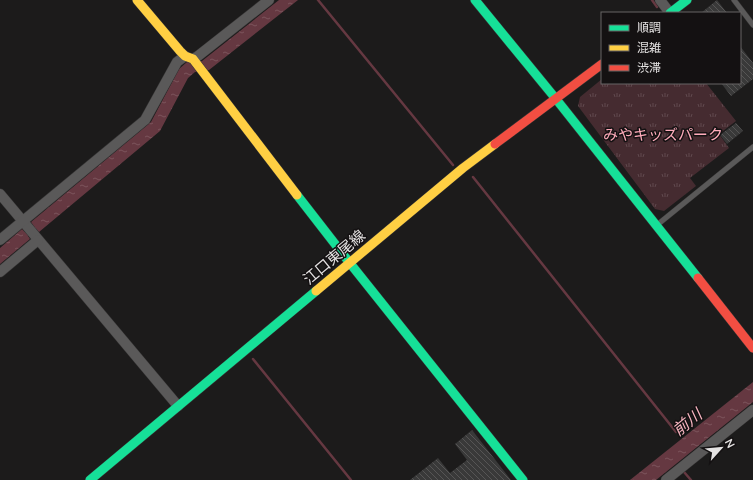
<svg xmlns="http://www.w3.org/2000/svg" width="753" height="480" font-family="Mulish,'Noto Sans JP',sans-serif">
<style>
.park{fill:url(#park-tufts)}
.water{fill:url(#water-ripples)}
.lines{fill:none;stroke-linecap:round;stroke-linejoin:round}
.stream{stroke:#653841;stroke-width:2.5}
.building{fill:url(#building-back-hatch)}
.lane-casing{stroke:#363535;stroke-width:6}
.street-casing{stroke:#363535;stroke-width:11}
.fast-casing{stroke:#363535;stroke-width:10}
.slow-casing{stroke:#363535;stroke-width:10}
.jam-casing{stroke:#363535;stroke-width:10}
.lane{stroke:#5a5959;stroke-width:5}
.street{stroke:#5a5959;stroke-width:10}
.fast{stroke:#16e098;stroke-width:9}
.slow{stroke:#ffcf43;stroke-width:9}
.jam{stroke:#f24e42;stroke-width:9}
.labels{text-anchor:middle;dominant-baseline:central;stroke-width:3;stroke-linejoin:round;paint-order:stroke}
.park-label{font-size:15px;fill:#ffacbb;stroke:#141112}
.street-label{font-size:15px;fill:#e4e2e2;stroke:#141112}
.water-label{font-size:16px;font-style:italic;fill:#f9b6c2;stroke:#141112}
</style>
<defs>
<pattern id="park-tufts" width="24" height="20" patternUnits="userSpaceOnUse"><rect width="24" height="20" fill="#452b30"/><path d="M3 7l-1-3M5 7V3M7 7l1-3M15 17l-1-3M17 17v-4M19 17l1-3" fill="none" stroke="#60494e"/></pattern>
<pattern id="water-ripples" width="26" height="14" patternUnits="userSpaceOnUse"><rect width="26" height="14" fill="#653841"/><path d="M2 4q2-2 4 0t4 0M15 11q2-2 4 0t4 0" fill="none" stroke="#7b545c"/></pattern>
<pattern id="building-back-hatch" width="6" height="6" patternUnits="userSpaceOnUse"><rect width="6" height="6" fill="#393939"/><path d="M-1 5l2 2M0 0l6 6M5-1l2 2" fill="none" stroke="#565555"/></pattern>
</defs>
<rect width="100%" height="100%" fill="#1c1b1b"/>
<path class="park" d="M602 79V83H706L736 121 719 134 729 148 690 178 696 186 664 211 655 209 578 106 580 97Z"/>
<g class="water">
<path d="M279 0H298L209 70 195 72 188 78 160 131 39 232 36 229 28 236 30 239 0 264V248L22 229 25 232 33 225 31 222 151 122 179 69 187 62 202 61Z"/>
<path d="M753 382V402L656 480H630Z"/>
</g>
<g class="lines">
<g class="stream">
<path d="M318 0 453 165"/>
<path d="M652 0 657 7"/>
<path d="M473 177 676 432"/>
<path d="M253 359 351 480"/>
<path d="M684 472 691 480"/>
</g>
</g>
<g class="building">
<path d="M717 0 727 13H701Z"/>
<path d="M740 46 753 63V79L731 96 721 83H740Z"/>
<path d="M736 123 743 131 727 144 720 135Z"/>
<path d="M472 430 511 480H410L438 458 450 473 467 460 455 444Z"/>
</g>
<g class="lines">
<g class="lane-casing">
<g id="lane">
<path d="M734 0 753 25"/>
<path d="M657 225 753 147"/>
</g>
</g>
<g class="street-casing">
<g id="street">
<path d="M660 0 670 13"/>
<path d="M193 59 198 56 269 0"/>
<path d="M0 194 178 406"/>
<path d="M0 240 145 120 177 62 185 56"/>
<path d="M0 272 38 240"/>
<path d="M666 480 753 410"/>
</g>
</g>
<g class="fast-casing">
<g id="fast">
<path d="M475 0 556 99 698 278"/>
<path d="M670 13 687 0"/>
<path d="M297 195 349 262 523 480"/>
<path d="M90 480 316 291"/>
</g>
</g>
<g class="slow-casing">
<g id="slow">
<path d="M137 0 180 51 185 56 193 59 297 195"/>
<path d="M316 291 463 168 495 144"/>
</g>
</g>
<g class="jam-casing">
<g id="jam">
<path d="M495 144 602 64"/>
<path d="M698 278 753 348"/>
</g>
</g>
<use href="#lane" class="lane"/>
<use href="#street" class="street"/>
<use href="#fast" class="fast"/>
<use href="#slow" class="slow"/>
<use href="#jam" class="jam"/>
</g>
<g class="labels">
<g class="park-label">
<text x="663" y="134">みやキッズパーク</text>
</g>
<g class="street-label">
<text transform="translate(334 257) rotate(-40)">江口東尾線</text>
</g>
<g class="water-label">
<text transform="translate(687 422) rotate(-39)">前川</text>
</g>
</g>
<rect x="601" y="12" width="140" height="72" fill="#141112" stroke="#676565"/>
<rect x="609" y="25" width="20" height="6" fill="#16e098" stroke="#676565"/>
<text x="637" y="32" font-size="12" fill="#e4e2e2">順調</text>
<rect x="609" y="45" width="20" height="6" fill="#ffcf43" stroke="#676565"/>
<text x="637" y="52" font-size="12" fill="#e4e2e2">混雑</text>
<rect x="609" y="65" width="20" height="6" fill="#f24e42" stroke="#676565"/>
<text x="637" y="72" font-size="12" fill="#e4e2e2">渋滞</text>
<g transform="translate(721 448) rotate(63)" stroke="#141112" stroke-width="3" paint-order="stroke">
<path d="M0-3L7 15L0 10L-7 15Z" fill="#e4e2e2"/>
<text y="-6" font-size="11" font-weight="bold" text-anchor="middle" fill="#e4e2e2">N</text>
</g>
</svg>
